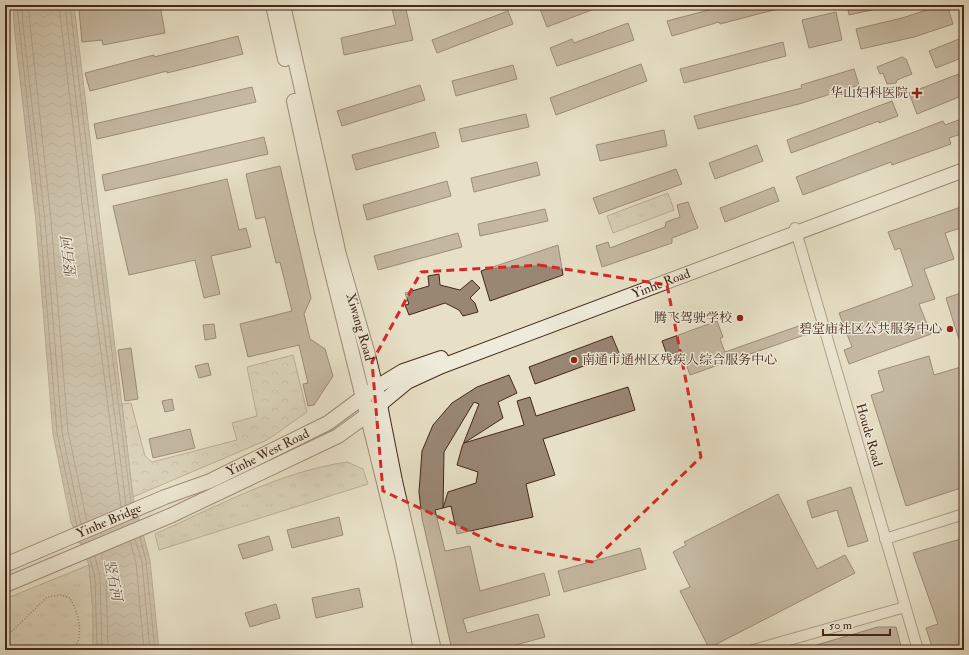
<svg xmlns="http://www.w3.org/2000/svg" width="969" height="655" font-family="'IM FELL Double Pica','Noto Serif SC',serif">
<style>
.grass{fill:url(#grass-tufts);stroke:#887462}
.forest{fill:url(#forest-crowns);stroke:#887462}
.water{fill:url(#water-waves);stroke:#85705f}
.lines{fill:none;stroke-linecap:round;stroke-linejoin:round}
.shore{stroke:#7a6454;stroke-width:1}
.building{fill:#998774;stroke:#45271b}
.minor-casing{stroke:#6e5546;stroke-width:12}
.secondary-casing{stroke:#45271b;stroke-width:16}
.path{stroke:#45271b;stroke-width:1.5;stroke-dasharray:1 2;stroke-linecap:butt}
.minor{stroke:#efebda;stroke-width:10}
.secondary{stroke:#efebda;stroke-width:14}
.marked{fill:none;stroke:#d62828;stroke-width:3;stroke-dasharray:8 5;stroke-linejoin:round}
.poi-dot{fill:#8f2418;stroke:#efebda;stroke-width:1.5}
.labels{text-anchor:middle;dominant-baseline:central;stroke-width:3;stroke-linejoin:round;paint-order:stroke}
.poi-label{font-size:13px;fill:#45271b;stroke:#efebda;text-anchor:end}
.street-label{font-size:13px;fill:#45271b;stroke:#efebda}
.water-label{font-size:14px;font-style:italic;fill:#654c3d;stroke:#efebda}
</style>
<defs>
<pattern id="grass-tufts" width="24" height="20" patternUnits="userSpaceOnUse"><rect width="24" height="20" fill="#cbc1a9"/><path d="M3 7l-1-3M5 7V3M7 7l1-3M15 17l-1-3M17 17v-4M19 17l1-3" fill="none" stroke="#a79d89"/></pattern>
<pattern id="forest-crowns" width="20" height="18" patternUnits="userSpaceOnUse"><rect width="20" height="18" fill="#cbc1a9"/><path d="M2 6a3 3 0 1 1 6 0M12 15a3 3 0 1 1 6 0" fill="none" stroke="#a79d89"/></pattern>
<pattern id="water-waves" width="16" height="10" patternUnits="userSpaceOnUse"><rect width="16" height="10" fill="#b0a18c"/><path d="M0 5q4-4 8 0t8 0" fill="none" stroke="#918372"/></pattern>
</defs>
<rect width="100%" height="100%" fill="#e7e0c6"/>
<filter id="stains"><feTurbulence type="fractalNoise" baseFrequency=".005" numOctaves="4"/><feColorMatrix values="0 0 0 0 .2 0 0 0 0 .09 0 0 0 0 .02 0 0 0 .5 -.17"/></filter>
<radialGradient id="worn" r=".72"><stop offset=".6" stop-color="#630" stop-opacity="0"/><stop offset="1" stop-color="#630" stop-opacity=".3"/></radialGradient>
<g class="grass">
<path d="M668 193 674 210 613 233 607 216Z"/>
<path d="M347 462 363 469 368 484 159 550 155 534C218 506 279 472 347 462Z"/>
<path d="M89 565 93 613V650H5V599Z"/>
</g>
<path class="forest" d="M293 355 307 412 267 440 133 497 122 404 131 403 145 456 152 462 237 440 232 423 257 416 247 367Z"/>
<path class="water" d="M13 5H74L133 497 150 560 159 650H93V613L89 565 71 522 53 434 36 222 14 25Z"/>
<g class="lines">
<g class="shore">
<path d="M17 5 40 221 57 433 77 526"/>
<path d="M22 5 23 25 45 221 62 432 81 524"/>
<path d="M28 5 51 220 68 431 87 522"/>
<path d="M59 5 82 204 121 507"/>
<path d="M65 5 88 203 126 505"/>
<path d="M70 5 93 202 131 503"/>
<path d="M140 537 146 561 155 650"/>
<path d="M135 539 142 562 150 650"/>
<path d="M130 541 136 563 144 650"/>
<path d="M101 554 106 575 108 650"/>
<path d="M95 556 100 577 102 650"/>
<path d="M90 558 95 577 97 650"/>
</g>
</g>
<g class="building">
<path d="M95 5H160L165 33 103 45 102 40 82 42 79 10 96 7Z"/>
<path d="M391 5H405L413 40 344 55 341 38 396 25Z"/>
<path d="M550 5H602V6L547 27 540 9Z"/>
<path d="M728 5H785V7L720 24 719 22 672 36 667 21Z"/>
<path d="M847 5H880L881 8 849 15Z"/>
<path d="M942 5H947L953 24 914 37 861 49 856 29 902 18Z"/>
<path d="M508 11 513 24 437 53 432 40Z"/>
<path d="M836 12 842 40 809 48 802 20Z"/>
<path d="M628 23 634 40 557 66 550 48 572 39 574 43Z"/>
<path d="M238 36 243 54 167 73V71L90 91 85 73 154 55V57Z"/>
<path d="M964 37V57L936 68 929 51Z"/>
<path d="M783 42 786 56 684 83 680 69Z"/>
<path d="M902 57 906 59 912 74 897 80 896 83 887 84 883 73 880 74 877 67Z"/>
<path d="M641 64 647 81 556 115 550 98Z"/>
<path d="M513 65 517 79 456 96 452 81Z"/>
<path d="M854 69 859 85 799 104 698 129 694 116 802 88 801 85Z"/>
<path d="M964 72V95L917 114 909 93Z"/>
<path d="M420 85 425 100 342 126 337 111Z"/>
<path d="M252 87 256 102 97 139 94 124Z"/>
<path d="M892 101 898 116 879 123V121L791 153 787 140Z"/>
<path d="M526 114 529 127 462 142 459 129Z"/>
<path d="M964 118V133L949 138 951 144 892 165 891 162 803 195 796 177 943 121 945 125Z"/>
<path d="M664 130 667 146 600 161 596 145Z"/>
<path d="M435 132 439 147 356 170 352 155Z"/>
<path d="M264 137 268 154 105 191 102 175Z"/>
<path d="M757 145 763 161 715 179 709 163Z"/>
<path d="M537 162 540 175 474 192 471 178Z"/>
<path d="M280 166 311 298 304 314 310 339 325 349 333 376 314 405 308 406 303 384 308 383 299 345 248 357 240 324 292 311 280 262 276 263 265 217 256 219 246 174Z"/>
<path d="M676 169 682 184 599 214 593 198Z"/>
<path d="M227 179 239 230 246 228 251 247 211 256 220 294 204 298 195 260 129 275 113 206Z"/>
<path d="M447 181 451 196 367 220 363 205Z"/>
<path d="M774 187 779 201 725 222 720 208Z"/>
<path d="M688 202 698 228 672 238V243L602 267 596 246 608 242 610 248 665 227 666 222 680 217 677 205Z"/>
<path d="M964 206V227L945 233 954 259 924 269 935 299 919 304 931 334 849 364 844 350 852 347 839 313 913 286 900 248 895 250 888 232Z"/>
<path d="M545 209 548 221 480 236 478 224Z"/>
<path d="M458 233 462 247 378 270 374 256Z"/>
<path d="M558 245 563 275 490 301 481 271Z"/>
<path d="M439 274 440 285 460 290 472 280 480 288 470 298 475 303 478 312 463 316 459 310 445 303 409 315 405 305 409 304 405 293 429 286 428 276Z"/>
<path d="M964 292V349H962L946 298Z"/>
<path d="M717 321 723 337 720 339 725 352 810 322 813 332 690 375 682 352 668 358 662 341Z"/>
<path d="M214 324 216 338 205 340 203 325Z"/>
<path d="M612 336 619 353 535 384 529 367Z"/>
<path d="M131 348 138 399 125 401 118 350Z"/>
<path d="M929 356 934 375 964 366V487L906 506 871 395 884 391 878 371Z"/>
<path d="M208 363 211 375 199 378 195 366Z"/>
<path d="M509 375 517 393 498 402 503 418 464 443 524 425 517 401 530 397 536 416 628 387 635 410 543 439 555 475 526 484 533 517 457 534 451 506 443 508 448 492 476 483 478 472 457 465 462 447 479 404 474 402 444 452 443 508 435 510 445 551 470 546 480 591 544 573 550 595 463 619 467 633 538 614 545 637 497 650H452L422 518 419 492 422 451 433 425 452 403 477 387Z"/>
<path d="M172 399 174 410 165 412 162 401Z"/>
<path d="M190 429 195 448 153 458 149 439Z"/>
<path d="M851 487 868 541 848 547 837 510 812 518 807 501Z"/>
<path d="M778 494 817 569 845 555 855 573 709 648 680 591 690 587 673 552 686 545 684 542Z"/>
<path d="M339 517 343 535 292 548 287 530Z"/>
<path d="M269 536 273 550 243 559 238 545Z"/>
<path d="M964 538V644L946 650H933L926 628 938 624 913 553Z"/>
<path d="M640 548 646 569 564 592 558 571Z"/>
<path d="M359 588 363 607 316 618 312 598Z"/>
<path d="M276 604 280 618 250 627 245 613Z"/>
<path d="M878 627H896L902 650H806V648Z"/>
</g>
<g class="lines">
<g class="minor-casing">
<g id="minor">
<path d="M795 228 918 650"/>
<path d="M885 539 964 514"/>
<path d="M753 650 905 607"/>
</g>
</g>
<g class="secondary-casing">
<g id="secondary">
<path d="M273 5 285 59"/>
<path id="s1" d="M283 5 339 255 367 351 380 405 395 481 434 650"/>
<path d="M294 101 322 232 402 555 421 650"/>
<path id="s2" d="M5 565 165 497 210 481 328 423 375 388 403 371 441 358"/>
<path id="s3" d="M5 585 172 515 338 436 367 415 407 382 442 366 964 170"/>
</g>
</g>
<path class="path" d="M5 638 47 597 60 595 70 598C78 613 85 635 73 650"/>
<use href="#minor" class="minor"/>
<use href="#secondary" class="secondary"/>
</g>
<path d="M0 0H969V655H0ZM539 265 667 285 701 457 592 562 499 545 383 491 372 362 421 272Z" fill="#e7e0c6" fill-opacity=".55" fill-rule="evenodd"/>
<path class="marked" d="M539 265 667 285 701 457 592 562 499 545 383 491 372 362 421 272Z"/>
<g class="poi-dot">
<path d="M915 87h4v4h4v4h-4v4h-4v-4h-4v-4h4z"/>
<circle cx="740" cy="318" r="4"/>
<circle cx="950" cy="329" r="4"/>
<circle cx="574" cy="360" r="4"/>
</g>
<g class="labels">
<g class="poi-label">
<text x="908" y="93">华山妇科医院</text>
<text x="732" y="318">腾飞驾驶学校</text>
<text x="942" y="329">碧堂庙社区公共服务中心</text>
<text x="582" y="360" text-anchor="start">南通市通州区残疾人综合服务中心</text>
</g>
<g class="street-label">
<text stroke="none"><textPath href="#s3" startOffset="725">Yinhe Road</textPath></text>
<text stroke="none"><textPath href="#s1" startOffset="331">Xiwang Road</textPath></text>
<text transform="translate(869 435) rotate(74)">Houde Road</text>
<text stroke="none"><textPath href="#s2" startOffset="286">Yinhe West Road</textPath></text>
<text stroke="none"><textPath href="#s2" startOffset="113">Yinhe Bridge</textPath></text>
</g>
<g class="water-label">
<text transform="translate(69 258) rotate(-97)">竖石河</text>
<text transform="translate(113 580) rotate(78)">竖石河</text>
</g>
</g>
<rect width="969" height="655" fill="none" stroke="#e7e0c6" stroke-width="20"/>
<rect x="6" y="6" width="957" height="643" fill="none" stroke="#45271b" stroke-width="2"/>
<rect x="10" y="10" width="949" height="635" fill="none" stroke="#45271b"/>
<path d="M823 629v6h67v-6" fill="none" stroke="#45271b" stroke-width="2"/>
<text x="829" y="629" font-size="12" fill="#45271b" stroke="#efebda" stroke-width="3" paint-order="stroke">50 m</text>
<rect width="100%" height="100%" filter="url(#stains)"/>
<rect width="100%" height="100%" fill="url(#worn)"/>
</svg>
